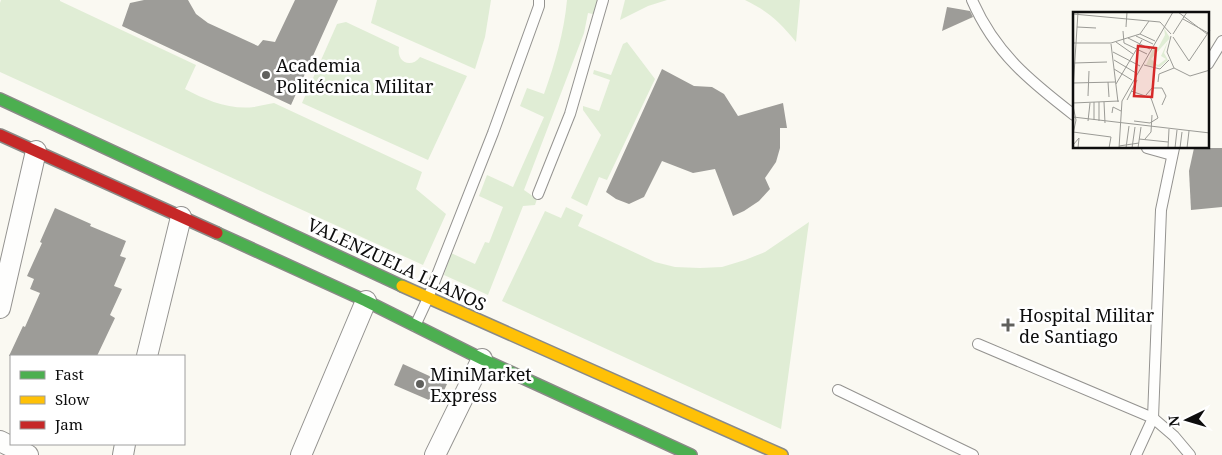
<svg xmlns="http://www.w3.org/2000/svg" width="1222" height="455" font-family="'Noto Serif',serif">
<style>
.green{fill:#e0edd5}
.building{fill:#9d9c98}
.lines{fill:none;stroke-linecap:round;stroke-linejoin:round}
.lane-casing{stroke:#949390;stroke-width:12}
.street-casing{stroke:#949390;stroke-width:22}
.fast-casing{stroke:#8a8a87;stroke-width:14}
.slow-casing{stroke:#8a8a87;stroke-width:14}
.jam-casing{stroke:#8a8a87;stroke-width:14}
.lane{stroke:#fefefd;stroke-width:10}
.street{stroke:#fefefd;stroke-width:20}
.fast{stroke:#4caf50;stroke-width:11}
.slow{stroke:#ffc107;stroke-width:11}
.jam{stroke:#c62828;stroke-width:11}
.poi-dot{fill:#60605d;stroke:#fff;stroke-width:2}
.labels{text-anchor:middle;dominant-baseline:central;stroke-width:5;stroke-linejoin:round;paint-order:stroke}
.poi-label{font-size:18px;fill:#0d0d0d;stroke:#fff;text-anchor:start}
.street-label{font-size:18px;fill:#0d0d0d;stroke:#fff}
.inset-road{fill:none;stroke:#9b9b96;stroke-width:1}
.view{fill:#d62828;fill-opacity:0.15;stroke:#d62828;stroke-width:2.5}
.inset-edge{fill:none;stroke:#0d0d0d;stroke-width:2.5}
</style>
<rect width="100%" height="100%" fill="#faf9f2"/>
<g class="green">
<path d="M1 0H60V1L196 65 185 89C205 100 230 110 254 107 260 106 267 104 274 103L422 172 416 189 446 214 423 265 0 72V3Z"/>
<path d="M377 0H491L485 37 475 69 371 23Z"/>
<path d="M567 0H600L598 15 588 13 584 33 524 190 537 199 535 205 523 206 488 295 444 275 451 253 475 264 485 242 489 243 503 207 479 196 487 175 513 187 544 117 520 106 527 88 544 94C555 63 564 33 567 0Z"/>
<path d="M625 0H667L648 6 620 20Z"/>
<path d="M745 0H800L796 42C779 21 769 12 745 0Z"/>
<path d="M346 22 399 47C396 62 411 69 420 57L467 76 428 160 302 103 337 24Z"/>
<path d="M627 42 655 79 607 180 599 177 587 206 571 198 601 135 583 110V106L599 111 610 80 593 74 594 70 611 75 623 44Z"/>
<path d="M566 207 583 215 578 226 655 262 675 267 700 268 722 267 745 260 765 252 809 222 781 429 502 301 545 211 561 218Z"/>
</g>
<g class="building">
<path d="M144 0H188L196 14 208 23 258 46 263 40 275 42 295 0H338L291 105 122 26 130 3Z"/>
<path d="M947 7 970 11 973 17 942 31Z"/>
<path d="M662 69 694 86 712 87 724 94 738 116 783 103 787 128H780V148L776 162 765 178 770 189 759 201 744 211 733 216 715 169 693 173 662 161 644 197 629 204 616 199 606 192Z"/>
<path d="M1194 148H1222V207L1191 210 1189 171Z"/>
<path d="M55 208 91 224 90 226 126 241 120 256 126 258 114 286 122 289 110 315 115 318 97 356H9L23 326 25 327 40 293 30 289 34 279 27 276 42 243 40 242Z"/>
<path d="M403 364 447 384 438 404 394 385Z"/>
</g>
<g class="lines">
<g class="lane-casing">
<g id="lane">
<path d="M972 0C995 53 1030 81 1074 115"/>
<path d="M1208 64 1222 41"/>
<path d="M1147 148 1172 155"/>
<path d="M538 194 570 114 603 0"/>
<path d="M415 326 428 298 493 133 539 6V0"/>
<path d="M978 344 1153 418 1174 436 1190 455"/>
<path d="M838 390 973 455"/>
<path d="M1136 455 1153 418 1161 210 1174 148"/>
</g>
</g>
<g class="street-casing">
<g id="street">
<path d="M0 308 36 151"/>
<path d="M147 356 181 217"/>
<path d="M0 441 28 455"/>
<path d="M123 455 125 444"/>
<path d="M301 455 366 301"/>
<path d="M435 455 482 359"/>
</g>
</g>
<g class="fast-casing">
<g id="fast">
<path d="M0 99 402 286"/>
<path d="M217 233 366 301 482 359 691 455"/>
</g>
</g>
<g class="slow-casing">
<path id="slow" d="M402 286 782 455"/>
</g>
<g class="jam-casing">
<path id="jam" d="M0 135 217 233"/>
</g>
<use href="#lane" class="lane"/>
<use href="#street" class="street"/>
<use href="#fast" class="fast"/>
<use href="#slow" class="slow"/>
<use href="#jam" class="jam"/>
</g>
<g class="poi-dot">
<circle cx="266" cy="75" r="5"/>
<path d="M1005.5 317.5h5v5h5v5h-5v5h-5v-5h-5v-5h5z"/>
<circle cx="420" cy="384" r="5"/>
</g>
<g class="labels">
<g class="poi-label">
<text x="276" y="65">Academia<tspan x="276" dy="21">Politécnica Militar</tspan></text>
<text x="1019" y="315">Hospital Militar<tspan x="1019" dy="21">de Santiago</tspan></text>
<text x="430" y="374">MiniMarket<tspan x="430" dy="21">Express</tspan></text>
</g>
<g class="street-label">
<text transform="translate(397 264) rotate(25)">VALENZUELA LLANOS</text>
</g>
</g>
<g transform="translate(1073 12)">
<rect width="136" height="136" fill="#faf9f2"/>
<path d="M91 16 97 26 78 47 85 53 93 47 88 44 95 29 91 41 95 48 87 55 73 53 81 35 85 36 92 23Z" fill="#e0edd5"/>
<path class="inset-road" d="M105 0 134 22M0 2 87 10 98 22M110 7 137 22M4 15 23 16M53 15 54 0M50 19 51 31 74 42M67 22 82 29M100 22 114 0M63 24 80 32M98 24 94 40 101 56 117 64 137 58M100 25 116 49 137 18M55 26 77 37M43 30 60 42M0 31H38L67 22 76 9M38 32 45 90M40 40 67 54M41 48 63 61M1 51 34 50M71 53 87 57 96 48M41 57 59 68M35 70 36 85M85 70 86 62 101 56M0 71 42 70M43 72 69 28M0 78 5 0M58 79 78 86 85 106M73 83 79 76H89L93 84 89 93M15 84 16 59M54 88 64 68M31 90 32 111M0 91 46 89M0 94 3 108 0 122M39 101 40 95 48 99M0 105 137 121M21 108V90M15 109 17 91M26 109V90M61 109 77 111 85 106M0 120 38 125 36 136M66 127 95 130M72 127 78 120 79 103M0 133 6 126 5 136M46 134 66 131M46 136 49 89 100 0M53 136 56 114M59 136 62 115M65 136 68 115M95 136 96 117M102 136 104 118M107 136 109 120M114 136 116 119"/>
<path class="view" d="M65 34 83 36 79 85 61 84Z"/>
<rect width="136" height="136" class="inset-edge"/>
</g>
<rect x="10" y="355" width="175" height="90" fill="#ffffff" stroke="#9e9e9e"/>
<rect x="20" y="371" width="25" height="8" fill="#4caf50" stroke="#9e9e9e"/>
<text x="55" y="380" font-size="15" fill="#0d0d0d">Fast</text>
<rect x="20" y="396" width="25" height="8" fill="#ffc107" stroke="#9e9e9e"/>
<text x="55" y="405" font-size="15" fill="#0d0d0d">Slow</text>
<rect x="20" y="421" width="25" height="8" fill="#c62828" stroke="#9e9e9e"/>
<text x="55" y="430" font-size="15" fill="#0d0d0d">Jam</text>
<g transform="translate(1187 420) rotate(265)" stroke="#ffffff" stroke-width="4" paint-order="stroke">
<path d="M0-4L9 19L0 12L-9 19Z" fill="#0d0d0d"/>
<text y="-8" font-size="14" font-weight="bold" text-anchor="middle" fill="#0d0d0d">N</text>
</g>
</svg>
